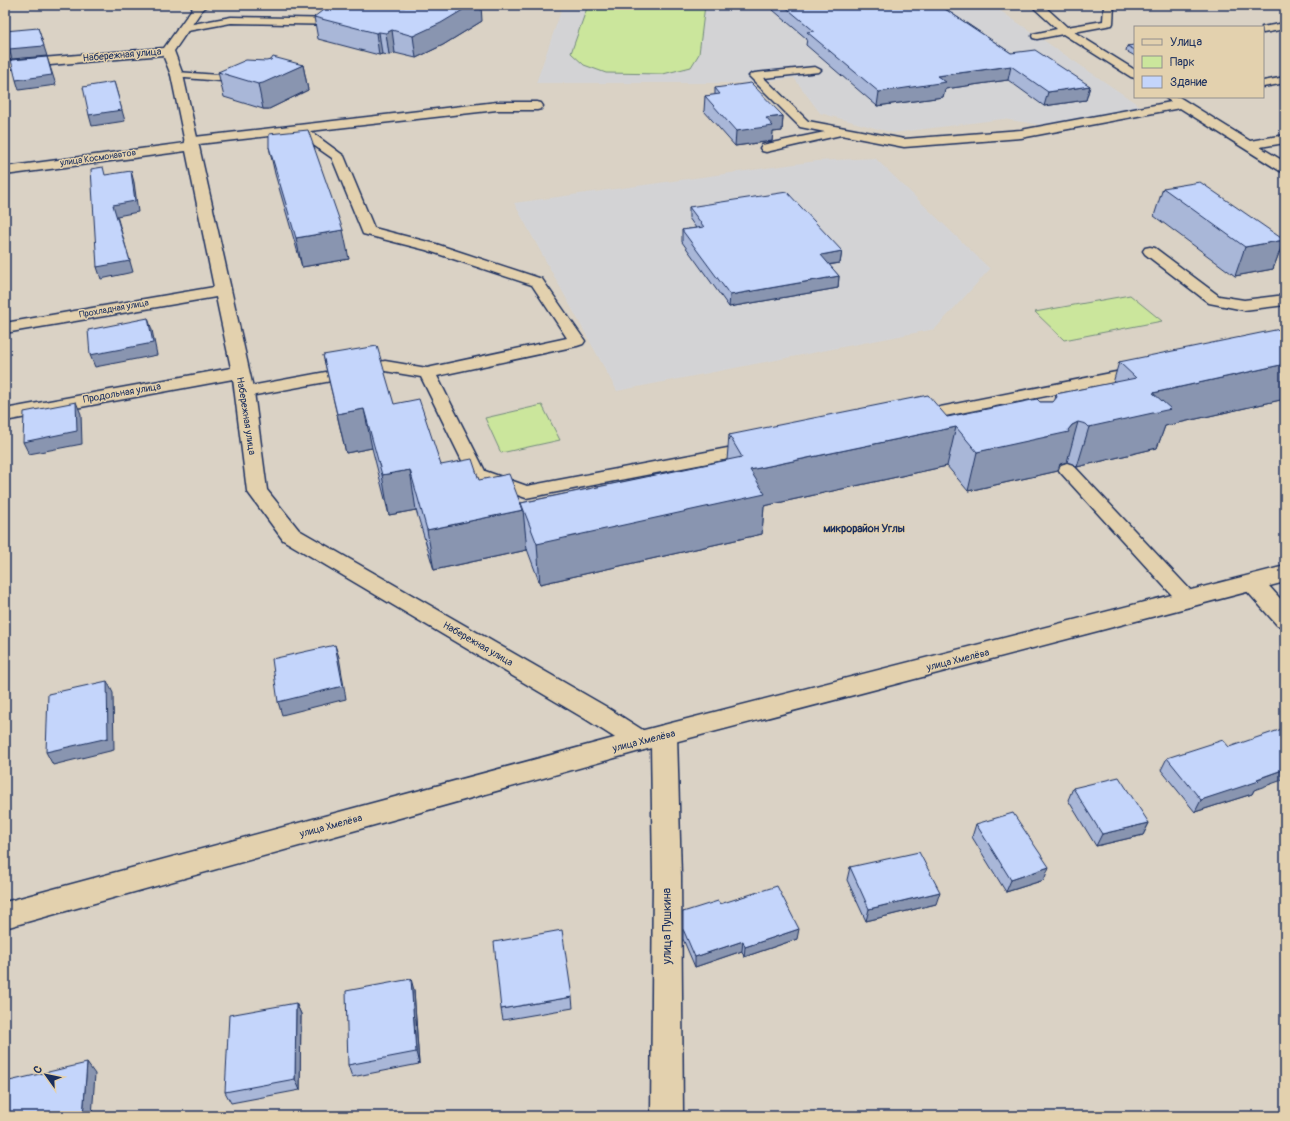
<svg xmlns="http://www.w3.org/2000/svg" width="1290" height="1121" font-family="Pangolin,sans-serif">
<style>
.built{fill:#d3d3d5}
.green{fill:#cbe69c;stroke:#738a7d}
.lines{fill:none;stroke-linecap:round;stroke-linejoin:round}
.service-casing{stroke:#1b2f5e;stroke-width:3}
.minor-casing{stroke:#1b2f5e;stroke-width:3}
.secondary-casing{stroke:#1b2f5e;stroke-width:3}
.service{fill:#e3d1ae;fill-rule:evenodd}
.minor{fill:#e3d1ae;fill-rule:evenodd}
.secondary{fill:#e3d1ae;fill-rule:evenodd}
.wall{fill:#a9b7d8;stroke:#1b2f5e}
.shaded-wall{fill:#8995b0;stroke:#1b2f5e}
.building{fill:#c4d5fb;stroke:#1b2f5e}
.labels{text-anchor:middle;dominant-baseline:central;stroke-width:3;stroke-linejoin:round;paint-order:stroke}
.far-street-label{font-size:9px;fill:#1b2f5e;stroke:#e3d1ae}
.street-label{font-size:10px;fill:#1b2f5e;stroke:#e3d1ae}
.neighbourhood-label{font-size:11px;font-weight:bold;fill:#1b2f5e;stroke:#e3d1ae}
.near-street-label{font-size:12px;fill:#1b2f5e;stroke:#e3d1ae}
</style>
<rect width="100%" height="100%" fill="#dad2c5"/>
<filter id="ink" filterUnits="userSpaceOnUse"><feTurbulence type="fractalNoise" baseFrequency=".025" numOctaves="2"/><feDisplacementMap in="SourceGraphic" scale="8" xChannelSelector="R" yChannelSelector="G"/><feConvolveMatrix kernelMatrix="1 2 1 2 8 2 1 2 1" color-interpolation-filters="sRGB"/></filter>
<g filter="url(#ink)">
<g class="built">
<path d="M563 5H992L1143 108 1041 125 1003 119 893 133 820 113 794 78 751 83H536Z"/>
<path d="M875 158 990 269 935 329 617 391 514 203 817 161Z"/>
</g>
<g class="green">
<path d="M588 5H705L699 54 691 67 663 74 606 73 584 65 571 53Z"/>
<path d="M1130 295 1162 321 1064 340 1035 312Z"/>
<path d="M542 405 560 440 501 453 485 418Z"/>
</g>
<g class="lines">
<g class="service-casing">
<g id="service">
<path d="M1035 5H1043L1067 27 1103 21 1104 5H1114L1113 23 1112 25 1074 32 1135 70V78L1131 77 1063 34 1037 39 1033 38 1032 36 1033 34 1057 29 1035 9 1034 7Z"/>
<path d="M231 17 342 19 347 22 342 25 231 23 182 32 177 29 182 26Z"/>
<path d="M1285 23V29L1263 33 1262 27Z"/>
<path d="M815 67 821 70 819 72 764 78 808 121 904 139 1021 130 1171 102 1165 97H1179L1250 141 1285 135V143L1260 147 1285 162V172L1280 171 1180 108 1021 138 904 147 841 135 766 152 762 151 760 148 762 145 825 132 800 127 749 76 751 74 755 73Z"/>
<path d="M177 72 246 77 250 78 252 80 250 82 246 83 173 77 171 75 173 73Z"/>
<path d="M1285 77V83L1263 87V81Z"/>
<path d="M497 102H537L541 103 543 106 541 109 537 110H497L310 131 344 156 374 228 436 244 542 279 585 341 583 344 577 346 437 376 485 471 527 486 754 443 760 445 763 449 760 453 526 498 471 479 421 377 385 371 245 397 239 396 237 392 239 388 245 387 385 361 427 368 567 338 532 285 426 250 363 234 332 158 296 133 190 145 186 144 184 141 186 138Z"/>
<path d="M1150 247 1155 248 1219 296 1244 300 1285 295V305L1244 310 1209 303 1145 254 1143 251 1145 248Z"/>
<path d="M1141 367 1147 368 1149 372 1147 376 915 422 909 421 906 417 909 413 915 412Z"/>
<path d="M1067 463 1073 465 1195 595 1198 600 1195 605 1188 607 1181 605 1061 473 1058 469 1061 465Z"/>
</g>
</g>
<g class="minor-casing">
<g id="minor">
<path d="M209 5 202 10 174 51 183 75 254 392 267 490 299 530 605 706 649 734 651 738 655 728 664 725 673 728 677 735 681 876 683 1116H651L653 876 651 744 649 748 640 751 631 748 587 720 283 540 247 491 233 379 5 421V409L231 368 216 297 5 333V323L214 287 186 151 5 175V167L185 143 171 75 163 55 5 69V61L164 48 194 6Z"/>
<path d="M1253 575 1261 577 1285 604V627L1277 625 1245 589 1242 583 1245 577Z"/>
</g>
</g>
<g class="secondary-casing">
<path id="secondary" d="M1285 566V582L640 751 5 928V902L640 731Z"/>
</g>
<use href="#service" class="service"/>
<use href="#minor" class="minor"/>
<use href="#secondary" class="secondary"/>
</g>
<g class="wall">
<path d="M773 5H939L1011 53 1090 86 1086 100 1044 106 1008 80 945 89 943 97 877 106 806 45 807 39 773 10Z"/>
<path d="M314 17 482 21 443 45 416 58 395 53 389 55 382 54 379 55 318 39Z"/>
<path d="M1135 45V56L1126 51 1127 46Z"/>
<path d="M303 65 308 90 269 109H263L224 97 218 72Z"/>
<path d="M715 88 783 116 782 131 773 132 772 141 735 146 704 111 705 96 715 95Z"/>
<path d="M269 147 349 259 302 267 275 174Z"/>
<path d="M1163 188 1284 240 1273 269 1235 276 1154 216Z"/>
<path d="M689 207 842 251 840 263 829 265 839 276 838 288 729 307 682 242V230L696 228 689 218Z"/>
<path d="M323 355 394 404 441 465 479 480 521 503 727 460 729 435 947 417 1040 402H1053L1055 400 1056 394 1113 383 1119 362 1285 364V399L1165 426 1157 448 1077 467 1073 464 1067 462 1060 464 1058 471 968 491 947 466 764 506 762 534 540 584 527 549V550L434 570 416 510 389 515 372 448 346 453Z"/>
<path d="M1167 758 1254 790 1252 794 1195 812 1161 770Z"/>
<path d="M1073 788 1149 823 1143 835 1096 846 1068 800Z"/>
<path d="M976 824 1044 880 1006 892 972 837Z"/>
<path d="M850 867 936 904 866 921 847 880Z"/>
<path d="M720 904 797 939 744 957 742 951 695 967 683 939V912Z"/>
<path d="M414 990 419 1064 352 1077 348 1065Z"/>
<path d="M572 997 573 1008 503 1020 501 1009Z"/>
<path d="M296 1003 301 1014 300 1090 231 1103 225 1092Z"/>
</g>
<g class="shaded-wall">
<path d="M471 5H481L482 21 443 45 416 58 413 36Z"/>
<path d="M38 28 47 56 12 59 9 49Z"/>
<path d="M392 30 395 53 389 55 386 33Z"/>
<path d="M379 32 382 54 379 55 376 33Z"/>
<path d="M47 57 56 85 19 90 16 80Z"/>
<path d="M303 65 308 90 269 109H263L258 84Z"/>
<path d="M1011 66 1008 80 945 89 943 97 877 106 879 92 937 76Z"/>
<path d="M114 82 125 121 92 126 89 115Z"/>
<path d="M1090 86 1086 100 1044 106 1048 92Z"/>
<path d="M783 116 782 131 773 132 772 141 735 146 736 131 766 118Z"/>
<path d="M131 171 134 182 138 212 117 216 133 272 101 279 97 267 113 205Z"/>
<path d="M343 230 349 259 302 267 296 238Z"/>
<path d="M1284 240 1273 269 1235 276 1245 247Z"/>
<path d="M842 251 840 263 819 266 821 255Z"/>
<path d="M839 276 838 288 729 307 730 295Z"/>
<path d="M148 318 152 330 157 355 95 367 90 355Z"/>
<path d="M1285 364V399L1165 426 1157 448 1077 467 1089 427 1153 393Z"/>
<path d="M76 402 81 414 82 444 29 454 23 442Z"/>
<path d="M364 409 372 448 346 453 337 414Z"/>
<path d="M1078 422 1067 462 1060 464 1058 471 968 491 977 452 1068 430 1072 425Z"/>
<path d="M956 427 947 466 764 506 762 534 540 584 537 544 750 470Z"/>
<path d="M410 470 416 510 389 515 382 475Z"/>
<path d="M523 510 527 550 434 570 427 530Z"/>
<path d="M335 645 339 657 346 699 282 715 278 702Z"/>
<path d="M107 681 113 693 114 750 53 765 46 752Z"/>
<path d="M1285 769V779L1254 790 1252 794 1195 812 1201 800Z"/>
<path d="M1149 823 1143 835 1096 846 1102 834Z"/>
<path d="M1049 867 1044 880 1006 892 1011 880Z"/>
<path d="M940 892 936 904 866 921 869 909Z"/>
<path d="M799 929 797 939 744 957 745 947Z"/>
<path d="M743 941 742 951 695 967V957Z"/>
<path d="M411 979 414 990 419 1064 416 1052Z"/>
<path d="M296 1003 301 1014 300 1090 295 1079Z"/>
<path d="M87 1063 95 1074 92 1116H83Z"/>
</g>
<g class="building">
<path d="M330 5 404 7 410 5H471L441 23 413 36 392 30 386 33 379 32 376 33 314 17Z"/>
<path d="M356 5H357L369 6H355Z"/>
<path d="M783 5H939L1011 53 1035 50 1090 86 1048 92 1011 66 937 76 946 82 879 92 807 32 814 31Z"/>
<path d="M38 28 44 46 9 49 5 31Z"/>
<path d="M1135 45V50L1127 46Z"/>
<path d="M47 57 52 75 16 80 11 60Z"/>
<path d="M273 57 303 65 263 83 258 84 218 72 246 60 266 61 271 60Z"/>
<path d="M114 82 122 110 89 115 83 87Z"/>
<path d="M751 83 783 116 766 118 773 126 736 131 705 96 720 94 715 88Z"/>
<path d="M308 130 343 230 296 238 269 147V134Z"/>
<path d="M103 167 105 175 131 171 135 201 113 205 130 261 97 267 91 169Z"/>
<path d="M1200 182 1284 240 1245 247 1163 188Z"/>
<path d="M787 192 842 251 821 255 839 276 730 295 682 230 704 227 689 207Z"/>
<path d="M148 318 153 343 90 355 88 330Z"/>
<path d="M1285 328V364L1153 393 1171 409 1089 427 1086 424 1078 422 1072 425 1068 430 1069 432 977 452 956 427 750 470 765 494 537 544 521 503 742 457 729 435 928 395 947 417 1037 399 1040 402H1053L1057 397 1056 394 1136 378 1119 362Z"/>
<path d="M377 346 394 404 419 399 441 465 472 459 479 480 509 474 523 510 427 530 410 470 382 475 364 409 337 414 323 355Z"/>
<path d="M76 402 77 431 23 442 24 412Z"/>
<path d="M335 645 343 686 278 702 272 659Z"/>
<path d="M107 681 108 738 46 752 48 694Z"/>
<path d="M1285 728V769L1257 779 1259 781 1201 800 1167 758 1223 740 1229 747Z"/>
<path d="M1119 777 1149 823 1102 834 1073 788Z"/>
<path d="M1013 813 1049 867 1011 880 976 824Z"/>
<path d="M919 852 940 892 869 909 850 867Z"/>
<path d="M777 886 799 929 745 947 743 941 695 957 683 929V912L718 901 720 904Z"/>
<path d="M562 930 572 997 501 1009 494 942Z"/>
<path d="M411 979 416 1052 348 1065 346 991Z"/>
<path d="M296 1003 295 1079 225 1092 229 1015Z"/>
<path d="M87 1063 83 1116H5V1082Z"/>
</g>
</g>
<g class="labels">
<g class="far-street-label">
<text transform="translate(98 158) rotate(-8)">улица Космонавтов</text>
<text transform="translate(114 309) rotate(-10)">Прохладная улица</text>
</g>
<g class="street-label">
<text transform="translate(122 55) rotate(-5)">Набережная улица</text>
<text transform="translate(122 393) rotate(-10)">Продольная улица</text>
<text transform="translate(246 416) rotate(81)">Набережная улица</text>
<text transform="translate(478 644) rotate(30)">Набережная улица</text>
<text transform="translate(958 660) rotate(-14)">улица Хмелёва</text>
<text transform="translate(644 741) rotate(-14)">улица Хмелёва</text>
<text transform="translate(331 826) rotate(-15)">улица Хмелёва</text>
</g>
<g class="neighbourhood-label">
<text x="864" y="528">микрорайон Углы</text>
</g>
<g class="near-street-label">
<text transform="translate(667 926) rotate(-90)">улица Пушкина</text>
</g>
</g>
<rect width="1290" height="1121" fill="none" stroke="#e3d1ae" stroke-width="20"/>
<rect x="10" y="10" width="1270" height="1101" fill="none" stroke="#1b2f5e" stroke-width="1.5" filter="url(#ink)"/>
<rect x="1134" y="26" width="130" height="72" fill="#e3d1ae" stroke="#93908e"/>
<rect x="1142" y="39" width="20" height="6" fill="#e3d1ae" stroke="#93908e"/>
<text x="1170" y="46" font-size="12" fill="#1b2f5e">Улица</text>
<rect x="1142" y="56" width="20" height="12" fill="#cbe69c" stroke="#93908e"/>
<text x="1170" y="66" font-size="12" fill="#1b2f5e">Парк</text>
<rect x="1142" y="76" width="20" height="12" fill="#c4d5fb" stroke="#93908e"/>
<text x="1170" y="86" font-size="12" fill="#1b2f5e">Здание</text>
<g transform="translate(46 1075) rotate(303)" stroke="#e3d1ae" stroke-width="3" paint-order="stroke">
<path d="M0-3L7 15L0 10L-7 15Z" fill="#1b2f5e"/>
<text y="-6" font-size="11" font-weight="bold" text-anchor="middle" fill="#1b2f5e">С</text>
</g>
</svg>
